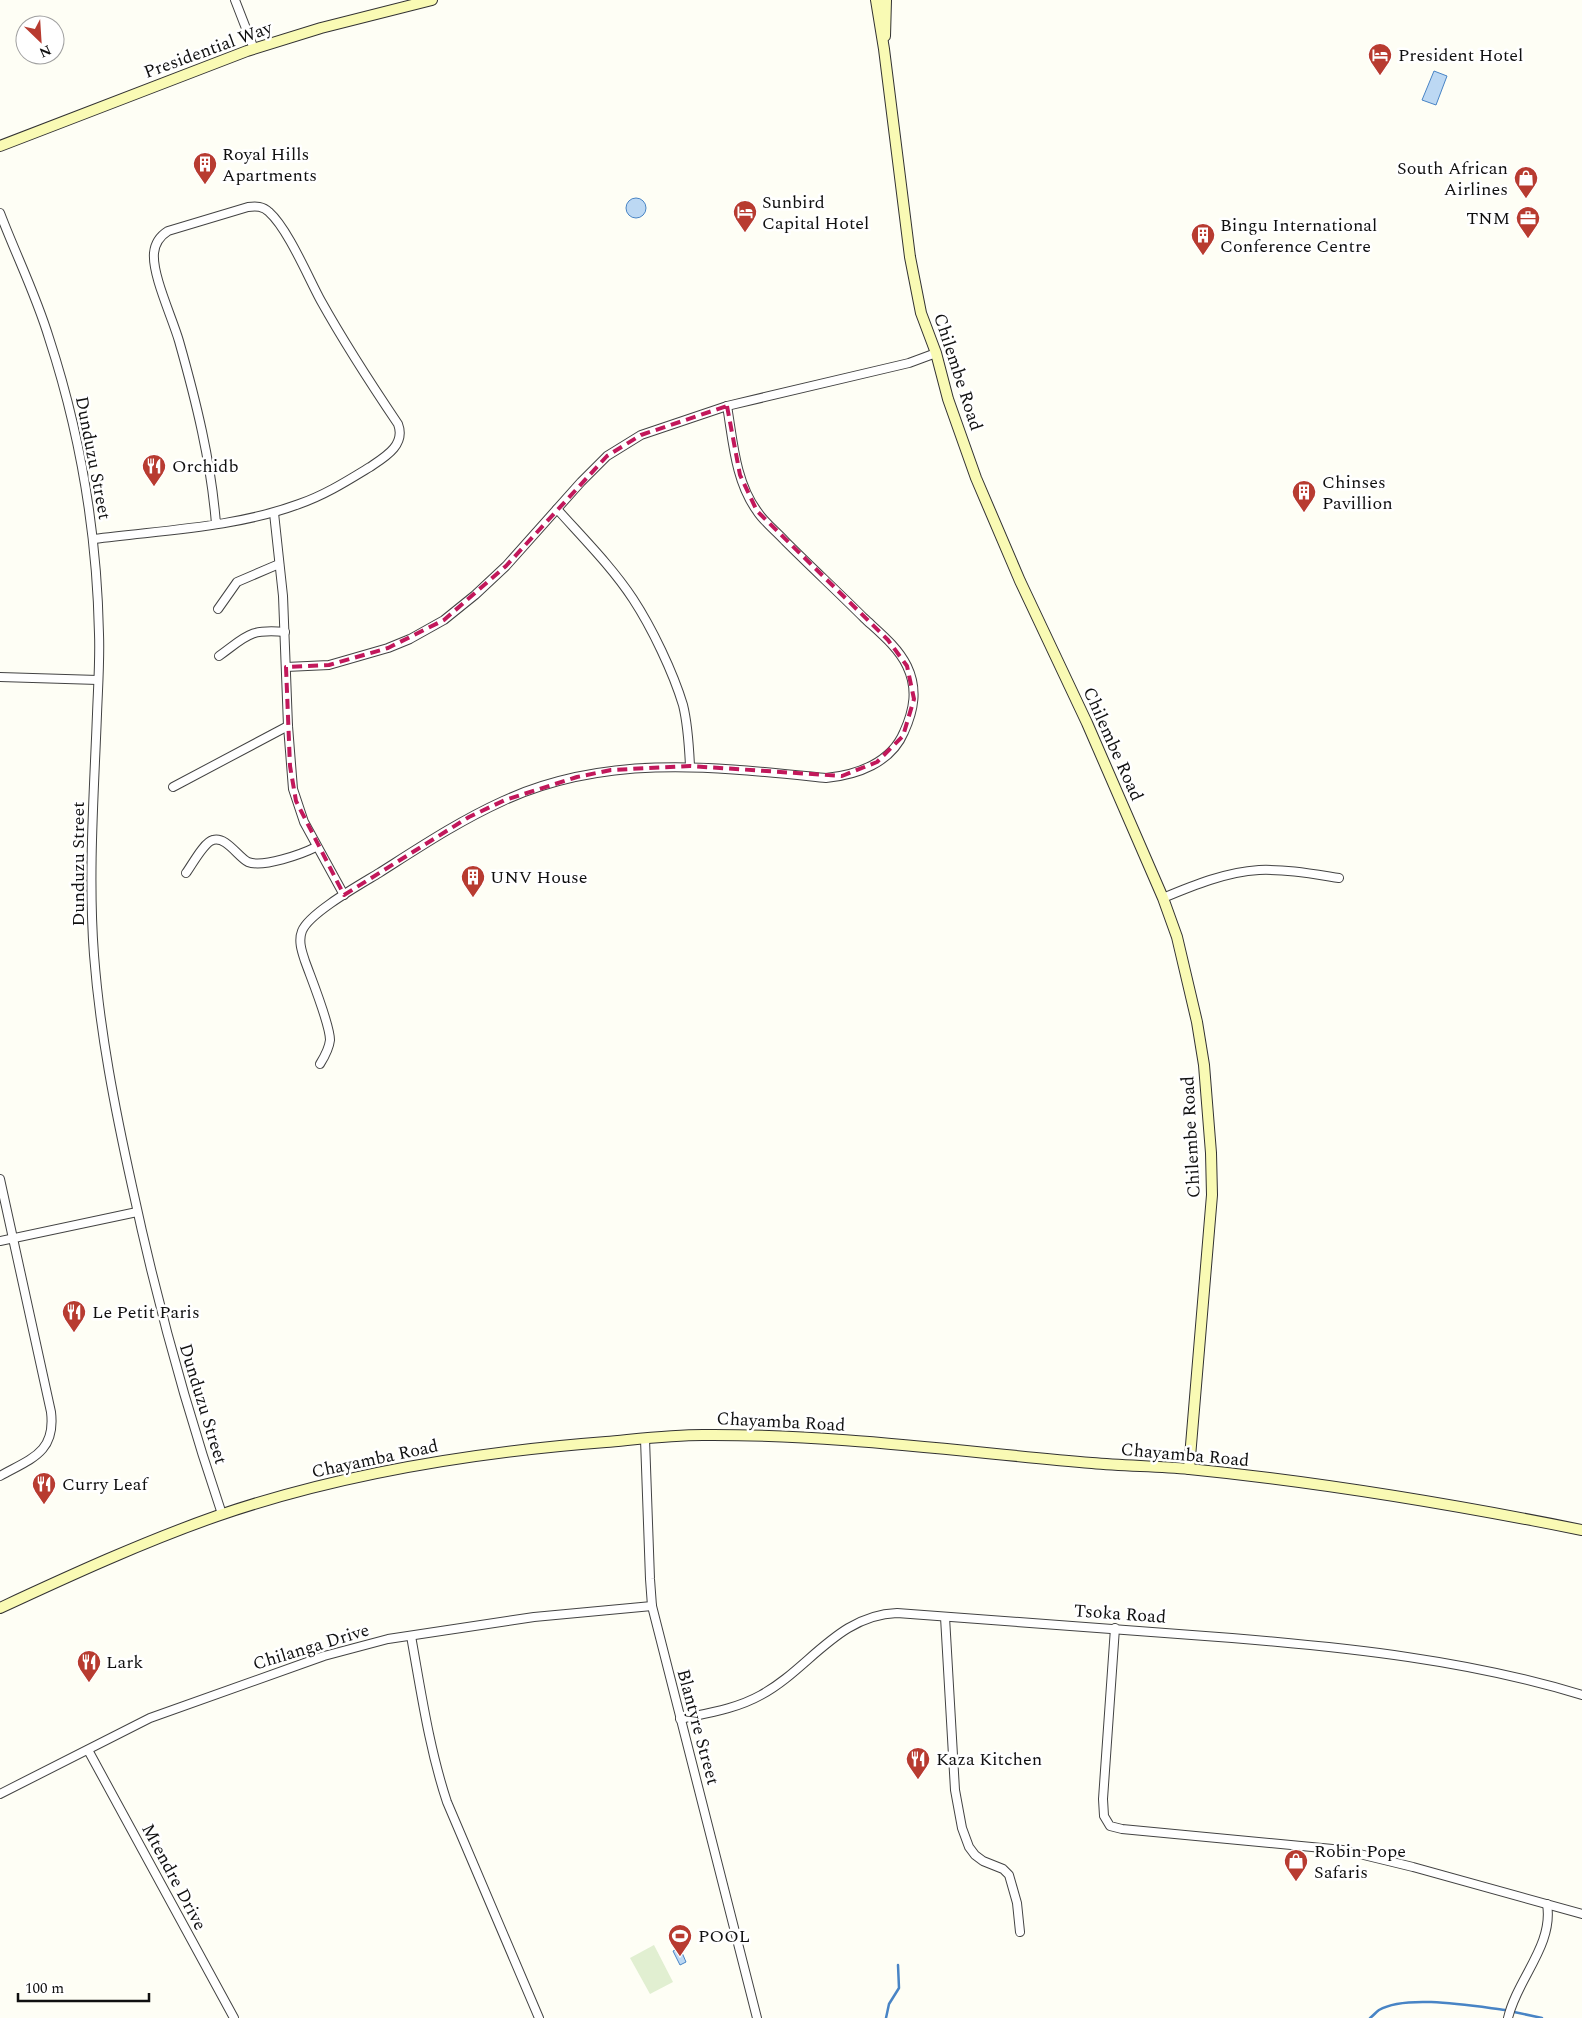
<svg xmlns="http://www.w3.org/2000/svg" width="1582" height="2018" font-family="Spectral,serif">
<style>
.pitch{fill:#e1efd1}
.water{fill:#bcd8f3;stroke:#4884c5}
.lines{fill:none;stroke-linecap:round;stroke-linejoin:round}
.stream{stroke:#4884c5;stroke-width:2.5}
.street-casing{stroke:#434343;stroke-width:10}
.secondary-casing{stroke:#323232;stroke-width:12}
.street{stroke:#fff;stroke-width:8}
.secondary{stroke:#f9fab4;stroke-width:10}
.marked{fill:none;stroke:#c2185b;stroke-width:4;stroke-dasharray:10 6;stroke-linejoin:round}
.labels{text-anchor:middle;dominant-baseline:central;stroke-width:5;stroke-linejoin:round;paint-order:stroke}
.street-label{font-size:18px;fill:#101010;stroke:#fff}
.poi-label{font-size:18px;fill:#101010;stroke:#fff;text-anchor:start}
</style>
<rect width="100%" height="100%" fill="#fefef5"/>
<path class="pitch" d="M654 1945 673 1982 650 1994 630 1958Z"/>
<g class="water">
<path d="M1434 71 1447 76 1436 105 1422 100Z"/>
<circle cx="636" cy="208" r="10"/>
<path d="M680 1948 686 1962 680 1965 673 1951Z"/>
</g>
<g class="lines">
<g class="stream">
<path d="M1514 2012 1542 2018"/>
<path d="M886 2018 889 2004 899 1988 898 1965"/>
<path d="M1370 2018C1373 2016 1376 2012 1379 2010 1406 1994 1473 2006 1505 2010"/>
</g>
<g class="street-casing">
<g id="street">
<path d="M235 0 254 49"/>
<path d="M0 213C16 255 36 295 49 338 80 433 97 534 99 634 100 660 98 687 97 714 94 794 88 875 94 955 100 1033 115 1109 132 1186 156 1298 185 1405 222 1514"/>
<path d="M557 509C583 538 612 567 633 599 652 628 673 672 683 705 688 725 689 745 690 766"/>
<path d="M274 513 283 596 288 726 293 789 304 822 344 895"/>
<path d="M94 539C162 530 234 528 299 504 325 495 347 481 370 467 385 457 406 445 398 424 371 384 345 344 321 301 308 277 288 229 269 212 263 206 256 206 248 207L168 231C160 236 155 243 154 253 152 275 172 317 179 341 196 401 211 461 216 524"/>
<path d="M218 609 237 582 279 564"/>
<path d="M219 656C248 635 249 629 285 632"/>
<path d="M286 667 329 665 388 648 410 639 444 620 475 595 506 566 581 482 607 456 641 435 727 406 909 363 936 353"/>
<path d="M0 677 98 680"/>
<path d="M173 787 288 726"/>
<path d="M186 873C192 865 204 842 213 840 226 836 238 857 248 862 263 868 302 854 316 847"/>
<path d="M1163 898C1194 885 1226 872 1259 870 1286 869 1313 874 1339 878"/>
<path d="M320 1064C325 1056 329 1049 330 1040 330 1024 311 978 305 961 302 952 298 941 302 931 309 913 361 884 379 873 420 847 459 821 503 801 607 753 717 767 826 778 857 775 891 763 904 732 914 710 918 689 907 666 898 647 879 632 864 618 838 592 811 567 785 541 776 531 764 522 757 511 735 481 733 440 727 406"/>
<path d="M0 1179 51 1412C56 1453 30 1459 0 1476"/>
<path d="M0 1241 137 1212"/>
<path d="M645 1439 650 1579 652 1606 757 2018"/>
<path d="M945 1617 955 1790 962 1828 969 1847 975 1855 983 1861 1003 1869 1009 1875 1017 1903 1020 1932"/>
<path d="M1115 1628 1103 1799 1104 1816 1110 1826 1122 1829 1343 1850 1413 1867 1582 1914"/>
<path d="M411 1636C421 1691 429 1748 447 1802L539 2018"/>
<path d="M680 1719C708 1713 736 1709 761 1695 809 1669 838 1615 897 1613 1009 1622 1121 1629 1232 1638 1350 1648 1468 1660 1582 1695"/>
<path d="M88 1750 234 2018"/>
<path d="M0 1794 150 1718 324 1656 388 1639 534 1617 652 1606"/>
<path d="M1508 2018C1517 1979 1554 1945 1547 1904"/>
</g>
</g>
<g class="secondary-casing">
<g id="secondary">
<path d="M876 0 884 49 910 257 921 313 936 353 948 399 976 478 1020 581 1087 723 1163 898 1177 937 1197 1022 1204 1065 1211 1153 1212 1195 1189 1469"/>
<path d="M885 36 886 0"/>
<path d="M0 146 247 51 321 28 432 0"/>
<path d="M0 1608C71 1575 143 1542 217 1516 342 1473 475 1452 606 1442 639 1439 671 1435 703 1435 833 1434 963 1452 1092 1463 1124 1466 1157 1466 1189 1469 1321 1482 1452 1504 1582 1530"/>
</g>
</g>
<use href="#street" class="street"/>
<use href="#secondary" class="secondary"/>
</g>
<path class="marked" d="M727 406 740 475 757 511 888 640 907 666 914 699 903 736 877 762 842 776 690 766 611 770 577 777 505 800 469 817 344 895 296 801 290 766 286 667 329 665 388 648 444 620 506 566 607 456 641 435Z"/>
<defs>
<g id="hotel-pin" transform="scale(1.25)"><path d="M0 17L-7.5 6A9.5 9.5 0 1 1 7.5 6Z" fill="#b83b30" stroke="#fff"/><path d="M-6-4.5h1.5V1H6V5H4.5V3h-9V5H-6ZM-4 0a1.8 1.8 0 1 1 3.6 0ZM.5 0V-2.5h3Q6-2.5 6 0Z" fill="#fff"/></g>
<g id="building-pin" transform="scale(1.25)"><path d="M0 17L-7.5 6A9.5 9.5 0 1 1 7.5 6Z" fill="#b83b30" stroke="#fff"/><path d="M-4-6H4V6H1V3H-1V6H-4ZM-2.5-4.3h1.7v1.8h-1.7ZM.8-4.3h1.7v1.8H.8ZM-2.5-1h1.7V.8h-1.7ZM.8-1h1.7V.8H.8Z" fill="#fff"/></g>
<g id="shop-pin" transform="scale(1.25)"><path d="M0 17L-7.5 6A9.5 9.5 0 1 1 7.5 6Z" fill="#b83b30" stroke="#fff"/><path d="M-5-2.5h2.3a2.7 3.5 0 0 1 5.4 0H5L5.5 6h-11ZM-1.5-2.5h3a1.5 2.3 0 0 0-3 0Z" fill="#fff"/></g>
<g id="office-pin" transform="scale(1.25)"><path d="M0 17L-7.5 6A9.5 9.5 0 1 1 7.5 6Z" fill="#b83b30" stroke="#fff"/><path d="M-6-3h4V-5.5h4V-3h4V5H-6ZM-1-4.5V-3h2v-1.5ZM-6 0V1H6V0Z" fill="#fff"/></g>
<g id="restaurant-pin" transform="scale(1.25)"><path d="M0 17L-7.5 6A9.5 9.5 0 1 1 7.5 6Z" fill="#b83b30" stroke="#fff"/><path d="M-5-6h1v4h1v-4h1v4h1v-4h1v5L-1.5 .5V6h-2V.5L-5-1ZM5-6V6H3V1.5H1.5Q1.5-4 5-6Z" fill="#fff"/></g>
<g id="stadium-pin" transform="scale(1.25)"><path d="M0 17L-7.5 6A9.5 9.5 0 1 1 7.5 6Z" fill="#b83b30" stroke="#fff"/><path d="M0-5a6.5 5 0 1 0 0 10a6.5 5 0 1 0 0-10ZM-3.5-1.8h7v3.6h-7Z" fill="#fff"/></g>
</defs>
<g fill-rule="evenodd">
<use href="#hotel-pin" x="1380" y="55"/>
<use href="#building-pin" x="205" y="164"/>
<use href="#shop-pin" x="1526" y="178"/>
<use href="#hotel-pin" x="745" y="212"/>
<use href="#office-pin" x="1528" y="218"/>
<use href="#building-pin" x="1203" y="235"/>
<use href="#restaurant-pin" x="154" y="466"/>
<use href="#building-pin" x="1304" y="492"/>
<use href="#building-pin" x="473" y="877"/>
<use href="#restaurant-pin" x="74" y="1312"/>
<use href="#restaurant-pin" x="44" y="1484"/>
<use href="#restaurant-pin" x="89" y="1662"/>
<use href="#restaurant-pin" x="918" y="1759"/>
<use href="#shop-pin" x="1296" y="1861"/>
<use href="#stadium-pin" x="680" y="1936"/>
</g>
<g class="labels">
<g class="street-label">
<text transform="translate(208 50) rotate(-20)">Presidential Way</text>
<text transform="translate(958 372) rotate(72)">Chilembe Road</text>
<text transform="translate(93 458) rotate(79)">Dunduzu Street</text>
<text transform="translate(1113 744) rotate(66)">Chilembe Road</text>
<text transform="translate(78 864) rotate(-90)">Dunduzu Street</text>
<text transform="translate(1191 1137) rotate(-93)">Chilembe Road</text>
<text transform="translate(203 1404) rotate(73)">Dunduzu Street</text>
<text transform="translate(781 1422) rotate(3)">Chayamba Road</text>
<text transform="translate(1185 1455) rotate(5)">Chayamba Road</text>
<text transform="translate(375 1459) rotate(-12)">Chayamba Road</text>
<text transform="translate(1120 1614) rotate(4)">Tsoka Road</text>
<text transform="translate(311 1647) rotate(-17)">Chilanga Drive</text>
<text transform="translate(698 1727) rotate(75)">Blantyre Street</text>
<text transform="translate(174 1877) rotate(62)">Mtendre Drive</text>
</g>
<g class="poi-label">
<text x="1398" y="55">President Hotel</text>
<text x="222" y="154">Royal Hills<tspan x="222" dy="21">Apartments</tspan></text>
<text x="1508" y="168" text-anchor="end">South African<tspan x="1508" dy="21">Airlines</tspan></text>
<text x="762" y="202">Sunbird<tspan x="762" dy="21">Capital Hotel</tspan></text>
<text x="1510" y="218" text-anchor="end">TNM</text>
<text x="1220" y="225">Bingu International<tspan x="1220" dy="21">Conference Centre</tspan></text>
<text x="172" y="466">Orchidb</text>
<text x="1322" y="482">Chinses<tspan x="1322" dy="21">Pavillion</tspan></text>
<text x="490" y="877">UNV House</text>
<text x="92" y="1312">Le Petit Paris</text>
<text x="62" y="1484">Curry Leaf</text>
<text x="106" y="1662">Lark</text>
<text x="936" y="1759">Kaza Kitchen</text>
<text x="1314" y="1851">Robin Pope<tspan x="1314" dy="21">Safaris</tspan></text>
<text x="698" y="1936">POOL</text>
</g>
</g>
<g transform="translate(40 40) rotate(155)"><circle r="24" fill="#ffffff" stroke="#9f9f9f"/>
<path d="M0-4L9 19L0 12L-9 19Z" fill="#b83b30"/>
<text y="-8" font-size="14" font-weight="bold" text-anchor="middle" fill="#101010">N</text>
</g>
<path d="M18 1993v8h131v-8" fill="none" stroke="#101010" stroke-width="2.5"/>
<text x="25" y="1993" font-size="15" fill="#101010" stroke="#ffffff" stroke-width="4" paint-order="stroke">100 m</text>
</svg>
